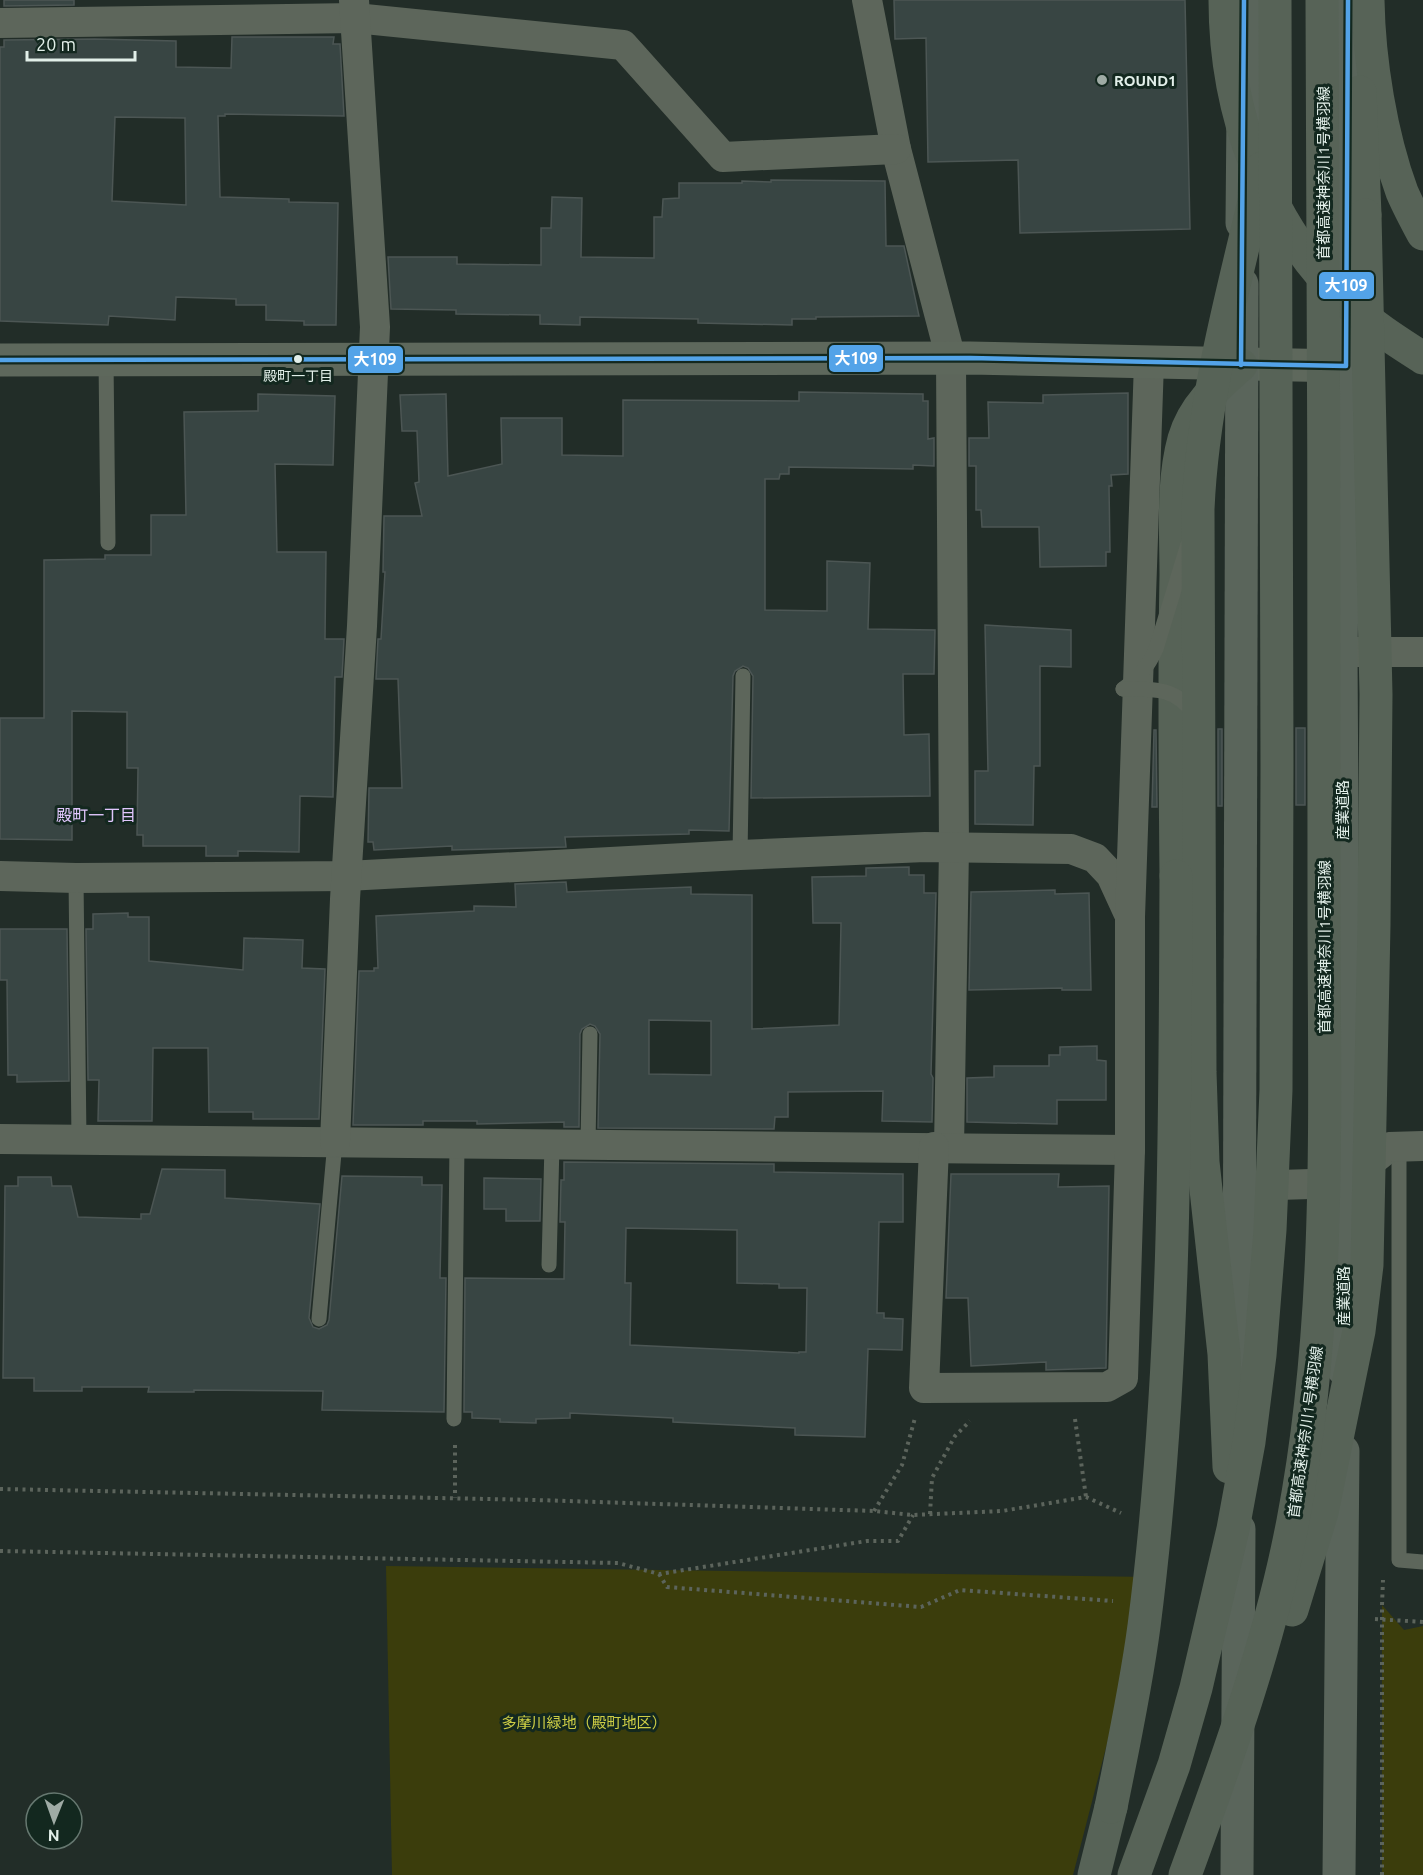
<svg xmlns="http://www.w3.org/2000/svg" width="1423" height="1875" font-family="Ubuntu,'Noto Sans JP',sans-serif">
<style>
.green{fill:#3b3d0c}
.building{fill:#384543;stroke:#4c5654;stroke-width:1.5;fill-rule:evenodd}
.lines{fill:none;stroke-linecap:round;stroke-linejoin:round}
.path{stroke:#5c645c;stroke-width:4;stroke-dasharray:3 4.5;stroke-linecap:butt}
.lane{stroke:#5d665b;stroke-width:15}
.street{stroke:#5d665b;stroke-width:30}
.secondary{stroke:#5e685c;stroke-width:33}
.primary{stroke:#5a655b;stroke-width:33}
.highway{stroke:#576357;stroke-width:33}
.path-bridge{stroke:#5c645c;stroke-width:4;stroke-dasharray:3 4.5;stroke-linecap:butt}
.lane-bridge{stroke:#5d665b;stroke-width:15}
.highway-bridge{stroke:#576357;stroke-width:33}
.bus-1-casing{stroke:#13281f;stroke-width:9}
.bus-1{stroke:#53a3e8;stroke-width:4.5}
.poi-dot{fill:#9faba5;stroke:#13281f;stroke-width:2}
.bus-dot{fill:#e2efe9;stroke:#13281f;stroke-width:2}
.labels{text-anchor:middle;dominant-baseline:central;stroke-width:6;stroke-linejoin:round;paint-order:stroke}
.bus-label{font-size:14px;fill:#e2efe9;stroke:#13281f}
.poi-label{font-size:15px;font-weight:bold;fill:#e2efe9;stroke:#13281f;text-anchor:start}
.street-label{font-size:15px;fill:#e2efe9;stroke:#13281f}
.park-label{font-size:15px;fill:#cdcd45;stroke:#13281f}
.neighbourhood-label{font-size:16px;fill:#e1c6fd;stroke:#13281f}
.line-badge{stroke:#13281f;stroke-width:2}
.badge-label{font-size:16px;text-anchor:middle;font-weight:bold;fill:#fff}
</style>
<rect width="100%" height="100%" fill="#222d28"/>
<g class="green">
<path d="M386 1566 1150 1577 1073 1875H392Z"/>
<path d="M1382 1605 1404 1630 1423 1626V1875H1382Z"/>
</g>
<g class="building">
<path d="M4 0H74V5L4 6Z"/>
<path d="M894 0H1185L1190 229 1020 233 1018 160 928 162 926 38 895 39Z"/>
<path d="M232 37H334L333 44H340L344 116 225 114V116H218L220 197 289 199V202L338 203 336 325H304V321L266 320V305H236V299L176 297 175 320 109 316 108 325 0 321V47H4V40L95 39 176 41V67L231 68ZM115 117 185 118 186 205 112 201Z"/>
<path d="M771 180 885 181 886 246H904L919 316 816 317V319H792V325L698 323V319L580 317V325L540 324V315L456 314V310L391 309 388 257H457V264L541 265V228H551L552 197 582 198 581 257 654 258V217H662L663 199 679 198V183H742V181L771 182Z"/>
<path d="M799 392 923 394V401H928V439L934 438V466L913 465V469L789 467V474H780L779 479H765V610L827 611V561L870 563 868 629 935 630 934 674H903L904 735 929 734 930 796 751 798 753 676 748 668 743 666 735 671 733 676 729 831 689 830V834L565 837 566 847 452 850V846L374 850 373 842H368L369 788H402L398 679H376L378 639H381L385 572H383L384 516H422L415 483 419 482 417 431H402L400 395 446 394 448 476 502 464 501 418H562V455L623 456V400L799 401Z"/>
<path d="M1128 393V474L1111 475 1112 486H1109L1110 552H1106V566L1040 567 1039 527H982L981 510H976V466H969V438H989L988 402 1043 403V395Z"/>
<path d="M258 394 335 396 333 465 275 464 277 552H326L325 639H344L342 677H335L333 797 300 796 299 852 238 851V856H206V846H143V835H137L138 768H127V712L72 711V840L0 839V718H44V560L105 559V555H151V515H186L184 412 258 411Z"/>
<path d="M985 625 1071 630V667L1040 666V766H1034L1033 825 975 824V771H988Z"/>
<rect x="1296" y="728" width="9" height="77"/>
<rect x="1218" y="729" width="4" height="77"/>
<path d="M1154 730H1156L1157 807H1152Z"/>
<path d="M909 867V875H924V893H936L931 1074 933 1078 932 1122 882 1121 883 1091 788 1092V1117H775L774 1129 598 1128 600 1034 595 1026 590 1024 582 1029 580 1034 579 1127H564V1122L477 1124V1121H423V1125H353L359 971H374V968H378L376 916 474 911V906L516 907 515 884 566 882 567 892 691 887V894L752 895V1029L839 1025 841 923H813L812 877 866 876V868ZM649 1020 711 1021V1075L649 1074Z"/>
<path d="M1055 890V894L1089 893 1091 990H1062V988L969 990 971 892Z"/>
<path d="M128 913V917H149V961L243 970 244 938 303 940 302 968 325 969 319 1119H253V1112H209L208 1048H153L152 1121H98L99 1080H88L86 929H93V914Z"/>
<path d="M0 929H67L69 1081 17 1082V1075H8L7 980H0Z"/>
<path d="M1097 1046V1060L1106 1061V1100H1057V1124L967 1122V1078L994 1077V1066H1049V1055H1060V1047Z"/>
<path d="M564 1162 774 1164V1172L903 1174V1222H879L877 1313H884V1318L903 1319 902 1350 868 1349 865 1437 795 1435V1428L673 1422V1418L570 1413V1418L536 1419V1423L500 1422V1419L472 1418V1412H464L465 1278 564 1279 565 1222H560L561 1180H564ZM626 1228 737 1230V1283L779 1284V1288H807L806 1352H799V1353L630 1345 631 1283H625Z"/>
<path d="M162 1169 225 1170V1198L320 1204 309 1318 313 1327 319 1329 327 1325 329 1320 342 1176 422 1177V1185H442L440 1278H446L444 1412 322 1410 323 1391 194 1390V1392H148L149 1387H82V1391H34V1378H3L5 1186H18V1177H51L52 1186H71L78 1217 141 1219V1214H150Z"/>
<path d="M951 1174H1059L1058 1187 1109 1186 1106 1368 1046 1370V1362L971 1366 968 1298H946Z"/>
<path d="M484 1178 541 1179 540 1221H506V1209H484Z"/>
</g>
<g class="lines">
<g class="path">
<path d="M1075 1419 1086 1497"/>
<path d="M455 1445V1498"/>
<path d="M0 1489 536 1500 874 1511 913 1515 1002 1511 1086 1497 1121 1513"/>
<path d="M874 1511 902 1465 915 1418"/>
<path d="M930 1514 932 1478 955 1436 970 1421"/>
<path d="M0 1551 618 1563 659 1574 867 1541H898L913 1515"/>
<path d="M659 1574 667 1587 921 1607 960 1590 1113 1601"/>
<path d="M1382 1605 1383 1580"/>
<path d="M1375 1619 1423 1622"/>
</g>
<g class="lane">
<path d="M106 359 108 543"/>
<path d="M740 855 743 676"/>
<path d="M76 878 79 1140"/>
<path d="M588 1144 590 1034"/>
<path d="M1399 1146V1560L1423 1562"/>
<path d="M549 1265 552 1144"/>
<path d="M319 1319 335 1142"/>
<path d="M454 1419 457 1143"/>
</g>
<g class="street">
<path d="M867 0 896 149 951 359 954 848 949 1148"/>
<path d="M0 23 355 18 623 45 723 157 896 149"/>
<path d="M1351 652H1423"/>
<path d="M0 876 76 878 347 876 740 855 925 847 1071 849 1095 858 1111 875 1128 912"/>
<path d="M0 1139 1130 1150"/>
<path d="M335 1142 345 899 362 626 375 327 354 0"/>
<path d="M934 1147 924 1388 1107 1387 1123 1378 1130 1150V917L1149 362"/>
<path d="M1248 1186 1344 1183 1389 1147 1423 1146"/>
</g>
<path class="secondary" d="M0 360 970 358 1346 366"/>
<g class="primary">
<path d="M1242 223 1244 0"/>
<path d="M1343 1369 1344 1150 1341 652 1346 366 1348 0"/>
<path d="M1239 1384 1242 284"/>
<path d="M1237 1875 1239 1529"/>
<path d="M1339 1875 1343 1451"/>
</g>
<g class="highway">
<path d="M1368 0C1369 61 1381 135 1402 192 1408 206 1416 221 1423 234"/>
<path d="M1360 92 1365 215"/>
<path d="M1176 876C1175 776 1174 676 1176 575 1176 531 1172 482 1184 439 1193 407 1217 386 1241 365"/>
<path d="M1094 1875 1111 1807"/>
</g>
<path class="path-bridge" d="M1382 1875V1605"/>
<g class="lane-bridge">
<path d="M1123 689C1139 677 1148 667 1156 649L1188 544"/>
<path d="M1123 689C1154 689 1176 687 1195 715"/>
</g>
<g class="highway-bridge">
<path d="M1225 0C1225 113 1266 226 1349 304 1371 325 1398 342 1423 358"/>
<path d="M1229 1467 1224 1354 1203 1162 1200 1072 1198 509C1203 393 1236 281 1262 168"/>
<path d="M1292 1610 1322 1512 1359 1331 1367 1265 1374 925 1376 694 1365 215"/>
<path d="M1111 1807C1123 1747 1136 1687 1144 1626 1176 1378 1175 1127 1176 876"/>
<path d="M1134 1875 1174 1765 1196 1688 1233 1529 1249 1442 1260 1355 1270 1230 1276 1090 1277 765 1275 0"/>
<path d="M1185 1875C1227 1760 1270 1642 1293 1521 1332 1318 1324 1110 1324 904 1325 603 1323 301 1322 0"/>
</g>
<g class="bus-1-casing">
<g id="bus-1">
<path d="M0 360 970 358 1346 366 1348 0"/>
<path d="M1241 365 1244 0"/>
</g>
</g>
<use href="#bus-1" class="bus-1"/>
</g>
<circle class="poi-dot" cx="1102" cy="80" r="6"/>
<circle class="bus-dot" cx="298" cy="359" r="5"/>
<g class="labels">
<g class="bus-label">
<text x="298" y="376">殿町一丁目</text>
</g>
<g class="poi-label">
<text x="1114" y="80">ROUND1</text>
</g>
<g class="street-label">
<text transform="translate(1323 173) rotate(-90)">首都高速神奈川1号横羽線</text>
<text transform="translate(1342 810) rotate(-90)">産業道路</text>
<text transform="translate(1324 947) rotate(-90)">首都高速神奈川1号横羽線</text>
<text transform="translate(1343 1296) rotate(-90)">産業道路</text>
<text transform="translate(1305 1432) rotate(-82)">首都高速神奈川1号横羽線</text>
</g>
<g class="park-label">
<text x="584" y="1722">多摩川緑地（殿町地区）</text>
</g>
<g class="neighbourhood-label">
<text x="96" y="815">殿町一丁目</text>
</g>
</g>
<g class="line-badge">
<rect x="1318" y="271" width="57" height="29" rx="6" fill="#53a3e8"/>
<rect x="828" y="344" width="56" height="29" rx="6" fill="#53a3e8"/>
<rect x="347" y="345" width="57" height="29" rx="6" fill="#53a3e8"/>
</g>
<g class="badge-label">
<text x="1346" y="291">大109</text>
<text x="856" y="364">大109</text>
<text x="375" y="365">大109</text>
</g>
<g transform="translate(54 1821) rotate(181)"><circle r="28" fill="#13281f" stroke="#667870" stroke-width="1.5"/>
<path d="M0-4.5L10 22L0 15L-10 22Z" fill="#9faba5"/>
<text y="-9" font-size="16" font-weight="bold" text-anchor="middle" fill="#e2efe9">N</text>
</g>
<path d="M27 51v9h108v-9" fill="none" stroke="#e2efe9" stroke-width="3"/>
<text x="36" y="51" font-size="18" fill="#e2efe9" stroke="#13281f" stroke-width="4.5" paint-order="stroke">20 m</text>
</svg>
